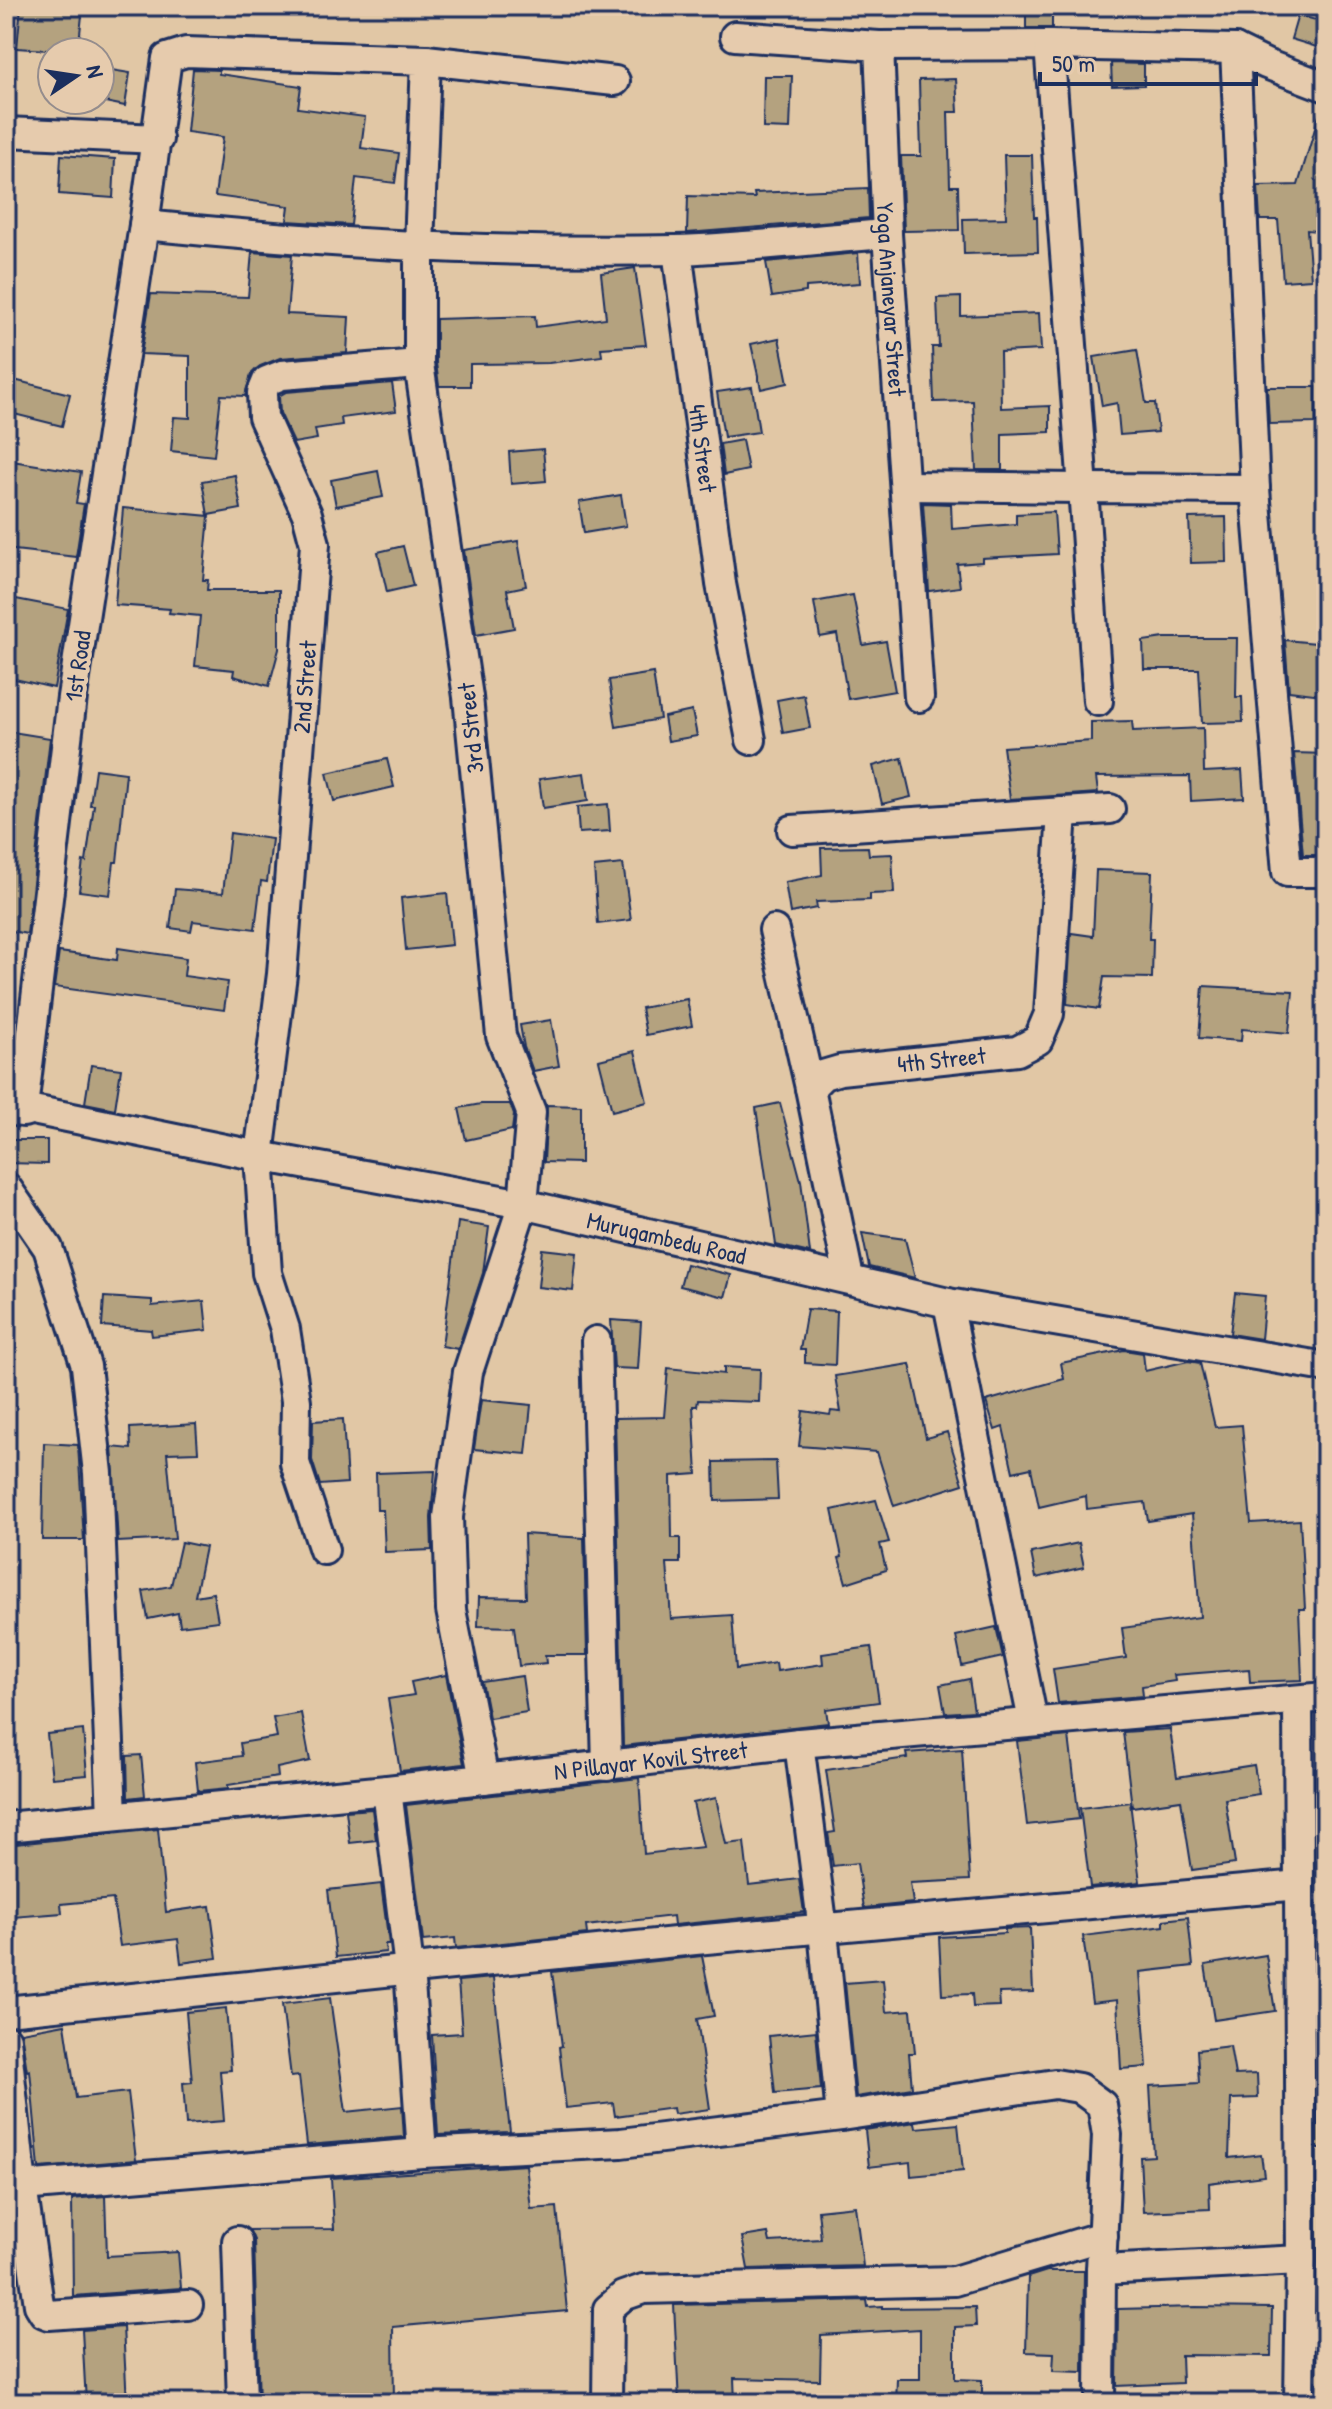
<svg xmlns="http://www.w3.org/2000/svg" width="1332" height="2409" font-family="'Patrick Hand',sans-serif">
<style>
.building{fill:#b4a27f;stroke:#1b2f5e;stroke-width:2}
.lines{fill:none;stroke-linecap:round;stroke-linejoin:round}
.minor-casing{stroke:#1b2f5e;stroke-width:34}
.tertiary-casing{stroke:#1b2f5e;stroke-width:42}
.minor{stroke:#e6cbad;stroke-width:28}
.tertiary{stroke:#e6cbad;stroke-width:36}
.labels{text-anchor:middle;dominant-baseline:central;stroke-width:8;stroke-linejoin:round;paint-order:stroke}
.street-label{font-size:24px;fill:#1b2f5e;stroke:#e6cbad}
</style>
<rect width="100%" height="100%" fill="#e1c7a5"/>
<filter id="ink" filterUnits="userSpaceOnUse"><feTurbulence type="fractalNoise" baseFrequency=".0125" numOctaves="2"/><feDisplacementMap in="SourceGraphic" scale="16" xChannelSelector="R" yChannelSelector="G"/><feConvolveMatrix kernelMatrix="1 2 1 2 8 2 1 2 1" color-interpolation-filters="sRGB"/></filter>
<g filter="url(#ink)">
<g class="building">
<path d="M21 6H83L78 52 17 48Z"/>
<rect x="1026" y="6" width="26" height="22"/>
<path d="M1298 15 1326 23V50L1291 39Z"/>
<path d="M1111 63 1144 64V85L1112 86Z"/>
<path d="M105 69 130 73 125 106 100 101Z"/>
<path d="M193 69 219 70V74L301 86 298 108 365 117 361 148 399 153 395 183 356 178 351 225 287 221 289 206 215 196 223 137 187 132Z"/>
<path d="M764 76H792L790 129 763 128Z"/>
<path d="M956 79 958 112H948L950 186H958L959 230 904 231 901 156H921L919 80Z"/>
<path d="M1320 112 1326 113V232L1307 230 1311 279 1283 281 1278 220H1260L1258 186 1298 185Z"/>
<path d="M61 155 115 159 113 198 59 194Z"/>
<path d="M1004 155H1032L1034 217H1037L1038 252 964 254 963 219 1006 218Z"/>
<path d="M868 188 869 218 687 233 688 196 755 198 754 193Z"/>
<path d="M252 252 292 255 287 314 349 317 347 353 280 358 260 366 251 374 245 396 221 395 214 456 171 451 174 417 190 418V356L141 354 151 294 248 297Z"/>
<path d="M858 253 860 283 806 287V292L772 297 766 262Z"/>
<path d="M635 268 646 345 601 348 602 356 549 363 470 364V386H439L436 363V319L535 316 536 327 606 318 601 273Z"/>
<path d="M961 297V316L1039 313 1041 350 1000 352 1001 408 1050 406V432L1002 434V470H976L973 401 934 402 932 347H939L937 298Z"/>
<path d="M779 338 788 383 761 389 751 344Z"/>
<path d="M1137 350 1146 403H1155L1158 432 1120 435 1117 403 1102 406 1094 357Z"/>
<path d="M6 378 70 394 62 426 6 412Z"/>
<path d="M392 383 396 411 341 418 342 425 315 429 317 439 294 443 280 413 279 396 286 392Z"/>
<path d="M752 387 759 432 724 437 717 392Z"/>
<path d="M1267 387H1316V423L1269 424Z"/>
<path d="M742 440 748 470 724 475 720 444Z"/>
<path d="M543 449 546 481 511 484 509 452Z"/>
<path d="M6 460 81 472 76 503 84 504 76 557 6 549 10 494H6Z"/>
<path d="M378 471 383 497 336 506 331 480Z"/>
<path d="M235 475 241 509 208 515 202 481Z"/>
<path d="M621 495 626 526 584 533 579 502Z"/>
<path d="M923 503 951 504 952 529 1016 524V514L1054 512 1057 554 982 558V562L957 564 960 587 929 591Z"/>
<path d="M123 508 209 516 203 580H208L207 590H279V649L269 686 233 676 234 670 195 666 200 616 169 613 170 609 115 605Z"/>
<path d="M1226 517 1227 562 1191 563 1189 518Z"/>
<path d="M518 541 526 586 507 590 514 628 476 635 464 550Z"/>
<path d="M403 546 413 586 387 592 378 552Z"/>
<path d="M853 595 863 645 886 641 895 691 848 699 837 634 820 637 814 602Z"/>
<path d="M16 599 68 609 54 688 6 677V654Z"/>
<path d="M1164 638H1237L1236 697H1242L1243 722 1202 723 1199 669H1144L1143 641Z"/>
<path d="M1285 640 1326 644 1322 695 1289 691Z"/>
<path d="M653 673 660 719 616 727 609 680Z"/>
<path d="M804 695 810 728 783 733 777 700Z"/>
<path d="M692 711 697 736 668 741 664 717Z"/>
<path d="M1132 721 1133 731 1203 728 1204 772 1242 770 1244 798 1191 801 1190 776 1096 777 1098 793 1010 799 1003 747 1091 741V722Z"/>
<path d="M6 731 50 738 27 934 6 930Z"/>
<path d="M1294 753 1326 754V855H1303Z"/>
<path d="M902 758 911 797 882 804 873 766Z"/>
<path d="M387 759 394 787 334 801 327 773Z"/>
<path d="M95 769 126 773 117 862H114L110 895 79 891 83 861 86 862 94 805H90Z"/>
<path d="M584 773 588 801 543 808 539 779Z"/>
<path d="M608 804 610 831 579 833 577 807Z"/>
<path d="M230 833 272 839 267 882 261 881 255 929 193 921 191 931 170 928 175 889 223 893Z"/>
<path d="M868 847 869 855 892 854 894 893 870 894V900L816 902 817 908 790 913 785 882 822 875 821 848Z"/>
<path d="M623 864 631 920 598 924 594 867Z"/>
<path d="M1096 870 1152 872 1149 939H1153L1152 978 1104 977 1099 1009 1067 1004 1071 933 1093 936Z"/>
<path d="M447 893 452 945 406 950 401 898Z"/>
<path d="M118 948 186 958 184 976 228 982 224 1010 54 987 59 952 117 960Z"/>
<path d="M1203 986 1293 991 1289 1033 1242 1029 1241 1041 1199 1038Z"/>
<path d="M687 999 692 1026 646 1035 641 1008Z"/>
<path d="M551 1020 559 1066 533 1071 524 1047 520 1025Z"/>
<path d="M635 1051 647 1102 612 1111 599 1060Z"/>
<path d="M91 1065 121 1069 115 1109 85 1103Z"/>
<path d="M780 1103 801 1181 810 1253 776 1245 756 1108Z"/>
<path d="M481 1104H510L514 1115 512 1130 466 1140 459 1108Z"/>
<path d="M547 1105 581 1106V1163L544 1162Z"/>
<path d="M6 1140H47V1164L6 1163Z"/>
<path d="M458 1222 489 1227 483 1273 458 1349 442 1346Z"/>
<path d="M862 1233 905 1239 915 1278 869 1267Z"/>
<path d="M542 1249 577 1253 573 1291 538 1287Z"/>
<path d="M686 1264 731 1275 725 1297 680 1286Z"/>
<path d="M1235 1293 1265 1296 1261 1339 1230 1334Z"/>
<path d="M104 1297 152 1300V1306L204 1301 207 1330 152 1336 151 1330 102 1326Z"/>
<path d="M807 1309 837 1311 835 1365 805 1363V1350H800Z"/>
<path d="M611 1320 641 1322 638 1369 614 1368Z"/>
<path d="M1124 1350 1143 1353 1145 1371 1188 1361 1200 1363 1215 1427 1242 1425 1251 1523 1300 1520 1305 1609H1299L1302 1680 1250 1682 1249 1669 1174 1675 1175 1681 1142 1686 1143 1696 1058 1703 1053 1669 1126 1658 1122 1628 1200 1617 1192 1514 1148 1521 1145 1502 1087 1509 1086 1496 1039 1507 1031 1468 1013 1472 1003 1427 995 1430 986 1401 1064 1379 1061 1363Z"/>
<path d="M910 1364 926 1438 947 1432 963 1484 894 1506 877 1452 799 1446 803 1411 830 1415 831 1411 841 1412 835 1376Z"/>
<path d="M724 1367 760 1369 759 1402 698 1400 697 1406H693L697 1474 671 1476 672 1538H680V1563H667L671 1619 732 1615 736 1669 776 1663 777 1671 823 1664 822 1654 871 1647 879 1702 826 1709 828 1723 623 1746 615 1418 664 1417 668 1368 724 1374Z"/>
<path d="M481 1400 531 1405 526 1454 474 1449Z"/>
<path d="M343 1419 347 1483 320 1485 312 1460 313 1421Z"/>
<path d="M196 1424 198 1452 167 1453 175 1539 118 1542 112 1447 131 1449 130 1428Z"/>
<path d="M44 1443 78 1445 84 1540H42Z"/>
<path d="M776 1461 778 1499 715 1501 714 1462Z"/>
<path d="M435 1471 431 1518 432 1550 385 1552 383 1510H377L376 1473Z"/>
<path d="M876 1500 889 1542 880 1544 886 1570 846 1583 839 1558 842 1557 832 1510Z"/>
<path d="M524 1534 584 1538 587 1655H545L546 1663 519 1666 514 1627 478 1626 479 1597 526 1598Z"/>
<path d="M181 1542 205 1547 195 1596 213 1593 218 1621 180 1626 178 1613 148 1619 143 1591 171 1586Z"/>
<path d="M1079 1543 1084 1567 1036 1578 1031 1553Z"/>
<path d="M996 1627 1003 1657 962 1666 956 1636Z"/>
<path d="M446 1675 464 1764 400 1771 388 1699 414 1695 411 1682Z"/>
<path d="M522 1676 527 1712 489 1718 482 1682Z"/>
<path d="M969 1679 974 1711 945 1713 940 1685Z"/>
<path d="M301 1713 310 1761 277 1768 278 1777 228 1785V1788L198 1791 195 1762 242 1756 240 1743 277 1737 273 1718Z"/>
<path d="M1170 1729 1177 1777 1254 1765 1259 1794 1225 1799 1235 1864 1192 1870 1181 1800 1132 1807 1123 1732Z"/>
<path d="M83 1730 87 1775 52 1778 47 1734Z"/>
<path d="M1069 1736 1079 1819 1027 1825 1017 1741Z"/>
<path d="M962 1749 970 1880 910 1883 913 1903 864 1908 857 1863 833 1866 828 1833 835 1832 826 1770 907 1758 906 1753Z"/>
<path d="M141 1755 145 1796 128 1798 127 1756Z"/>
<path d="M1326 1766V1794L1316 1796 1315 1768Z"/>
<path d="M639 1778 644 1854 703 1847 693 1803 716 1798 726 1844 744 1842 749 1885 799 1879 804 1912 674 1925 673 1916 586 1926 587 1934 456 1948 455 1938 423 1941 406 1805Z"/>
<path d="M1130 1802 1140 1882 1090 1887 1080 1808Z"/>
<path d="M372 1809 376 1840 350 1843 346 1811Z"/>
<path d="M158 1829 166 1912 210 1906 217 1958 181 1963 178 1939 120 1946 113 1899 61 1904 62 1913 13 1917 6 1845Z"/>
<path d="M381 1884 389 1944H385L386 1952 336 1957 328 1890Z"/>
<path d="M1188 1917 1193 1966 1140 1972 1147 2067 1121 2069 1117 2000 1092 2003 1083 1936 1164 1926V1920Z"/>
<path d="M1030 1928 1033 1992 999 1993 1000 2006 973 2007 972 1994 942 1995 939 1937 1005 1933V1929Z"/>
<path d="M1266 1955 1275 2011 1214 2020 1205 1965Z"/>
<path d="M702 1956 714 2016 697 2019 710 2109 674 2114 673 2108 615 2116 613 2103 566 2108 559 2047 562 2046 552 1972Z"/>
<path d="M493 1978 510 2132 438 2135 432 2035 462 2033 458 1981Z"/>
<path d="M883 1980 886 2012 911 2010 915 2053H909L912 2088 856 2097 845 1983Z"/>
<path d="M330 1998 346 2112 402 2106 404 2137 307 2145 299 2076 291 2077 282 2004Z"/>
<path d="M226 2008 231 2070 220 2071 224 2121 186 2124 183 2083 192 2082 186 2012Z"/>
<path d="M65 2024 76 2098 128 2092 136 2160 39 2168 30 2070 27 2071 21 2032Z"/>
<path d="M816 2031 821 2089 775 2093 769 2036Z"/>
<rect x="1317" y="2036" width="9" height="113"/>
<path d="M1230 2046 1235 2075 1257 2074 1258 2098 1231 2099 1229 2158 1261 2154 1264 2176 1209 2183 1210 2209 1143 2212 1140 2157 1154 2156 1150 2086 1199 2083 1197 2050Z"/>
<path d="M915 2122 916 2128 958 2124 963 2171 911 2176 910 2162 869 2167 865 2130Z"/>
<path d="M526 2165 531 2209 557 2207 567 2311 393 2327 394 2403H259L254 2240 249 2230 334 2229 331 2178Z"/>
<path d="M105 2196 107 2256 178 2252 181 2288 73 2296 72 2199Z"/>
<path d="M855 2206 863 2266 748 2269 742 2237 768 2233 770 2242 821 2239 818 2210Z"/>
<path d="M1047 2271H1084L1083 2372 1053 2371 1054 2353 1026 2352 1028 2277Z"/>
<path d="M867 2300 868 2307 882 2306V2308L975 2307 976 2326 955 2327V2379L982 2380V2403H896L897 2379H920V2329L821 2335 820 2380 734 2378 735 2403H679L674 2305Z"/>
<path d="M1196 2307 1272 2308 1271 2356 1181 2355 1182 2383 1117 2386 1118 2309Z"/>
<path d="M123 2327 127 2403H86L82 2330Z"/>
</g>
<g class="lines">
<g class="minor-casing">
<g id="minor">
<path id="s1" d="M735 36 879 46 887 234 919 697"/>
<path d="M879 46 1049 45 1235 49"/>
<path d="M426 60 615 81"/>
<path d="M1326 87 1266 64 1235 49 1255 489 1287 872H1326"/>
<path d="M6 132 158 139"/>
<path id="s2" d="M144 225 72 697 23 1108 259 1156 523 1204 948 1303 1326 1367"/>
<path id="s3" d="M677 250 721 584 751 740"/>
<path d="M906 486 1083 488 1049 45"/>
<path d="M1098 701 1083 488 1255 489"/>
<path d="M792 830 1110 809"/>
<path d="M774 930 810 1088"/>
<path d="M6 1187 48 1248 86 1366 98 1473 112 1816"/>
<path id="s4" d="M849 1278 810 1088 823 1075 840 1070 1017 1051 1038 1040 1049 1014 1062 812"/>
<path d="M948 1303 1033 1721"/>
<path d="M596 1341 607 1766"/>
<path id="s5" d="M324 1550 295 1463 296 1401 285 1329 267 1273 259 1156 282 974 315 544 307 514 263 417 262 393 267 381 282 375 419 364"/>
<path d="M1298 1701 1301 2260 1299 2403"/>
<path d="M484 1779 451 1610 448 1517 468 1372 523 1204 531 1112 501 1036 468 697 419 364V247L426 60 186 52 167 58 144 225C320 243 498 254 676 250 746 248 817 239 887 234"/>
<path d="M387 1790 409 1968 422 2153"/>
<path id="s6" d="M6 1827 387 1790 799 1743 1326 1697"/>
<path d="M6 2011 695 1940 1299 1885"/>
<path d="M6 2039 22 2186 422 2153 621 2143 841 2116 823 1930 799 1743"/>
<path d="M841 2116 1055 2084 1079 2088 1102 2105 1107 2135 1101 2270 1100 2403"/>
<path d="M22 2186 39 2305 44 2313 49 2315 188 2305"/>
<path d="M237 2241 242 2403"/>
<path d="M1101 2270 1301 2260"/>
<path d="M607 2403 608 2309 623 2296 643 2289 954 2281 1103 2236"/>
</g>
</g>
<g class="tertiary-casing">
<path id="tertiary" d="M6 1106 23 1108"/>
</g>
<use href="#minor" class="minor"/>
<use href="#tertiary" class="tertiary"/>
</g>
</g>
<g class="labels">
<g class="street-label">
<text stroke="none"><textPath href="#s1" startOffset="398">Yoga Anjaneyar Street</textPath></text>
<text stroke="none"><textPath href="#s3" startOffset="200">4th Street</textPath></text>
<text transform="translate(77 666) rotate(-82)">1st Road</text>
<text stroke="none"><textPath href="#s5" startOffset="874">2nd Street</textPath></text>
<text transform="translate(470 728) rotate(-96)">3rd Street</text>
<text stroke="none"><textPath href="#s4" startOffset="332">4th Street</textPath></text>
<text stroke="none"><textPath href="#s2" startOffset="1548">Murugambedu Road</textPath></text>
<text stroke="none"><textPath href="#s6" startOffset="648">N Pillayar Kovil Street</textPath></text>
</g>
</g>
<rect width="1332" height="2409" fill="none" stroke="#e6cbad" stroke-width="32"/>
<rect x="16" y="16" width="1300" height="2377" fill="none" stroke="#1b2f5e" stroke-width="3" filter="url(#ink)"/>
<g transform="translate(76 76) rotate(77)"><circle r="38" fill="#e6cbad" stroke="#958d8d" stroke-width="2"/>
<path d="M0-6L14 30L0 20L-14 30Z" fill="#1b2f5e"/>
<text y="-12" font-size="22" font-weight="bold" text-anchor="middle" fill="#1b2f5e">N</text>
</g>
<path d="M1040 72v12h216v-12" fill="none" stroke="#1b2f5e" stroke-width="4"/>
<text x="1052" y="72" font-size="24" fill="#1b2f5e" stroke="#e6cbad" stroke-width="6" paint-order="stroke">50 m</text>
</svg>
